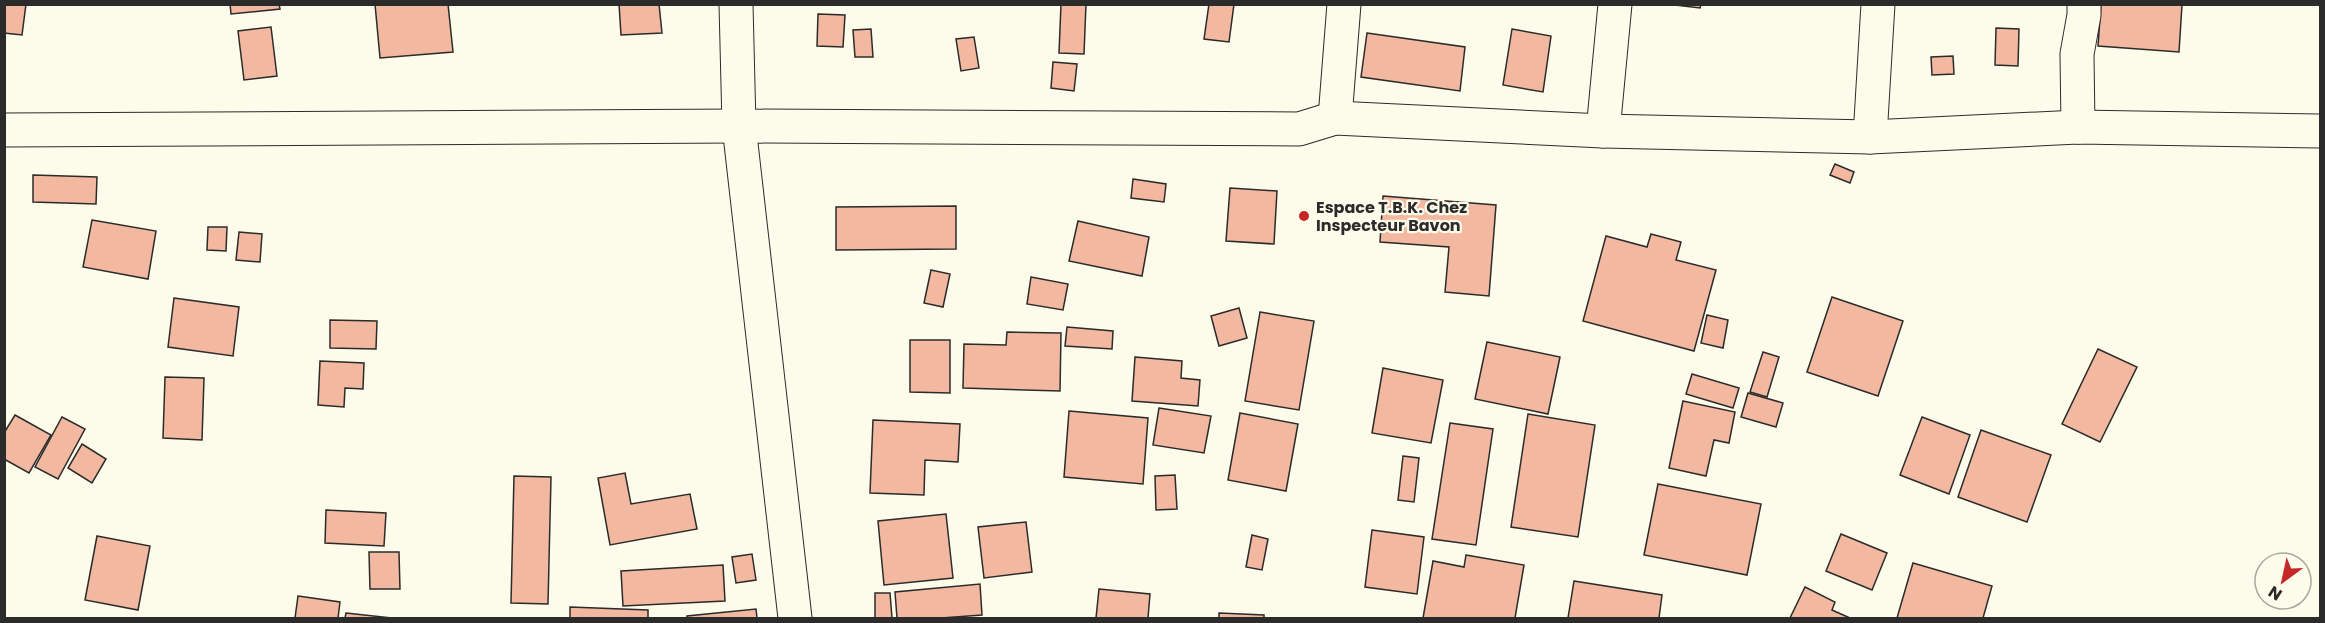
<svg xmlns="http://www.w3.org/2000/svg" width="2325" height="623" font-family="Poppins,sans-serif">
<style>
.building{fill:#f2b8a0;stroke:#2b2b2b;stroke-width:1.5}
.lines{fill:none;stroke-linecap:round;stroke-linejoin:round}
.street-casing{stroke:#2b2b2b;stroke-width:35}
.highway-casing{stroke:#2b2b2b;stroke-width:35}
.street{stroke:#fdfbea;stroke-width:33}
.highway{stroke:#fdfbea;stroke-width:33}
.poi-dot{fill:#c62828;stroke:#fdfbea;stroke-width:2}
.labels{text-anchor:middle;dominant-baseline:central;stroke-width:4.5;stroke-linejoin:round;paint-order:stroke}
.poi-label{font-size:16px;font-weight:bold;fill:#2b2b2b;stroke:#fdfbea;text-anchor:start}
</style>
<rect width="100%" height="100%" fill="#fdfbea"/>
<g class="building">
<path d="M4 4H26L22 35 4 33Z"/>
<path d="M230 4H279L280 9 231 14Z"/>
<path d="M375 4H448L453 52 380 58Z"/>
<path d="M619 4H659L662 33 621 35Z"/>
<path d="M1061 4H1086L1084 54 1059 53Z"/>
<path d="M1209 4H1234L1229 42 1204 39Z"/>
<path d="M1666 4H1701L1700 8Z"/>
<path d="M2101 4 2182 5 2179 52 2098 46Z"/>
<path d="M818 14 845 15 843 47 817 46Z"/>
<path d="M271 27 277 76 244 80 238 31Z"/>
<path d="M1996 28 2019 29 2018 66 1995 65Z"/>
<path d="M871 29 873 57H855L853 30Z"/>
<path d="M1512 29 1551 36 1543 92 1503 85Z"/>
<path d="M1367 33 1465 47 1460 91 1361 77Z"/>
<path d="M974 37 979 68 961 71 956 39Z"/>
<path d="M1953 56 1954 74 1932 75 1931 57Z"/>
<path d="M1053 62 1077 64 1074 91 1051 88Z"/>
<path d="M1835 164 1854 172 1850 183 1830 175Z"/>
<path d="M33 175 97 177 96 204 33 202Z"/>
<path d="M1133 179 1166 184 1164 202 1131 198Z"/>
<path d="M1230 188 1277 191 1274 244 1226 241Z"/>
<path d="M1383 196 1496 205 1489 296 1445 292 1449 247 1380 242Z"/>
<path d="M956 206V249L836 250V207Z"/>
<path d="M92 220 156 231 148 279 83 267Z"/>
<path d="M1078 221 1149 237 1142 276 1069 261Z"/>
<path d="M208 227H227L226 251 207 250Z"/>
<path d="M239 232 262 234 260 262 236 260Z"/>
<path d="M1651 234 1681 242 1676 260 1716 270 1694 351 1583 321 1606 236 1647 247Z"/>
<path d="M931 270 950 274 943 307 924 303Z"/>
<path d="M1031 277 1068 284 1063 310 1027 304Z"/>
<path d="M1832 297 1903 321 1878 396 1807 372Z"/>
<path d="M174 298 239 307 233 356 168 347Z"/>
<path d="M1239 308 1247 338 1219 346 1211 316Z"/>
<path d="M1260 312 1314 321 1299 410 1245 401Z"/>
<path d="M1707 315 1728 320 1723 348 1701 343Z"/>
<path d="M330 320 377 321 376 349 330 348Z"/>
<path d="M1067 327 1113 331 1112 349 1065 346Z"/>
<path d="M1007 332 1061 333 1060 391 963 388 964 344 1006 345Z"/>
<path d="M910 340H950V393L910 392Z"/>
<path d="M1487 342 1560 357 1548 414 1475 399Z"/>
<path d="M2098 349 2137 367 2100 442 2062 424Z"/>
<path d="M1763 352 1779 357 1767 397 1750 392Z"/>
<path d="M1135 357 1182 361 1181 378 1200 380 1198 406 1132 401Z"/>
<path d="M320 361 364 363 363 389 345 388 344 407 318 405Z"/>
<path d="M1383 368 1443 380 1431 443 1372 433Z"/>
<path d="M1692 374 1739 388 1733 408 1686 394Z"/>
<path d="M165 377 204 378 202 440 163 438Z"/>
<path d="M1748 393 1783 403 1776 427 1741 417Z"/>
<path d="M1683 401 1735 412 1729 443 1714 440 1706 476 1669 468Z"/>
<path d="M1159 408 1211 416 1204 453 1153 445Z"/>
<path d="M1069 411 1148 418 1143 484 1064 477Z"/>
<path d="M1240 413 1298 424 1286 491 1228 480Z"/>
<path d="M1528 414 1595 425 1578 537 1511 527Z"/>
<path d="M15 415 51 435 29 473 4 459V433Z"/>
<path d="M62 417 85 429 58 479 35 467Z"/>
<path d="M1922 417 1970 435 1949 494 1900 475Z"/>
<path d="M873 420 960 424 958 462 925 460 924 495 870 493Z"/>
<path d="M1450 423 1493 429 1476 545 1432 539Z"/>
<path d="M1981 430 2051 455 2027 522 1958 497Z"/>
<path d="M82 444 106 459 92 483 68 468Z"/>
<path d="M1403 456 1419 458 1414 502 1398 500Z"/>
<path d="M625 473 631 504 690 494 697 529 610 545 598 478Z"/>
<path d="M1175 475 1177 509 1156 510 1155 476Z"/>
<path d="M514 476 551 477 548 604 511 603Z"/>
<path d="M1658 484 1761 504 1747 575 1644 555Z"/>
<path d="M326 510 386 513 384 546 325 543Z"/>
<path d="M946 514 953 578 884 585 878 521Z"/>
<path d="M1026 522 1032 572 984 578 978 527Z"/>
<path d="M1372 530 1424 537 1417 594 1365 587Z"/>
<path d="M1841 534 1887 553 1872 590 1826 571Z"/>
<path d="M1252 535 1268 539 1262 570 1246 567Z"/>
<path d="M97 536 150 546 138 610 85 600Z"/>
<path d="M369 552H399L400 589H370Z"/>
<path d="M752 554 756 580 736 583 732 557Z"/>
<path d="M1466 555 1524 565 1515 618H1423L1433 561 1464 567Z"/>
<path d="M1913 563 1992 586 1983 618H1897Z"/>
<path d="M723 565 725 601 623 606 621 571Z"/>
<path d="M1574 581 1662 595 1659 618H1568Z"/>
<path d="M980 584 982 615 941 618H897L895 592Z"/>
<path d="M1805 587 1835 602 1832 610 1850 618H1790Z"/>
<path d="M1099 589 1150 594 1148 618H1096Z"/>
<path d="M875 593H890L892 618H875Z"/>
<path d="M298 596 340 602 338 618H295Z"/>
<path d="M570 607 648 610V618H570Z"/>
<path d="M756 609 757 618H687V616Z"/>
<path d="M346 613 392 618H345Z"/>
<path d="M1219 613 1264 615V618H1219Z"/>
</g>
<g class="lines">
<g class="street-casing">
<g id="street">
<path d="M736 4 739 126 795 618"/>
<path d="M1335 118 1344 4"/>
<path d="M2078 127 2077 54 2084 15V4"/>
<path d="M1603 131 1615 4"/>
<path d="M1870 137 1878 4"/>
</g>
</g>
<g class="highway-casing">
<path id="highway" d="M4 130 739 126 1299 129 1335 118 1603 131 1870 137 2078 127 2320 131"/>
</g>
<use href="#street" class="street"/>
<use href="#highway" class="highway"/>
</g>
<circle class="poi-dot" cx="1304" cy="216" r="6"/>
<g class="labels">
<g class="poi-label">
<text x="1316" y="207">Espace T.B.K. Chez<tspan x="1316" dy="18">Inspecteur Bavon</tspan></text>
</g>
</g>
<rect width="2325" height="623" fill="none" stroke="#2b2b2b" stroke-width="12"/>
<g transform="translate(2283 581) rotate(213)"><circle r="28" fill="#fdfbea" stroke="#a9a89e" stroke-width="1.5"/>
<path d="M0-4.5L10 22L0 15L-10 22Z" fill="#c62828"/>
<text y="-9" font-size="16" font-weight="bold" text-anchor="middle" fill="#2b2b2b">N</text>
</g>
</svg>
